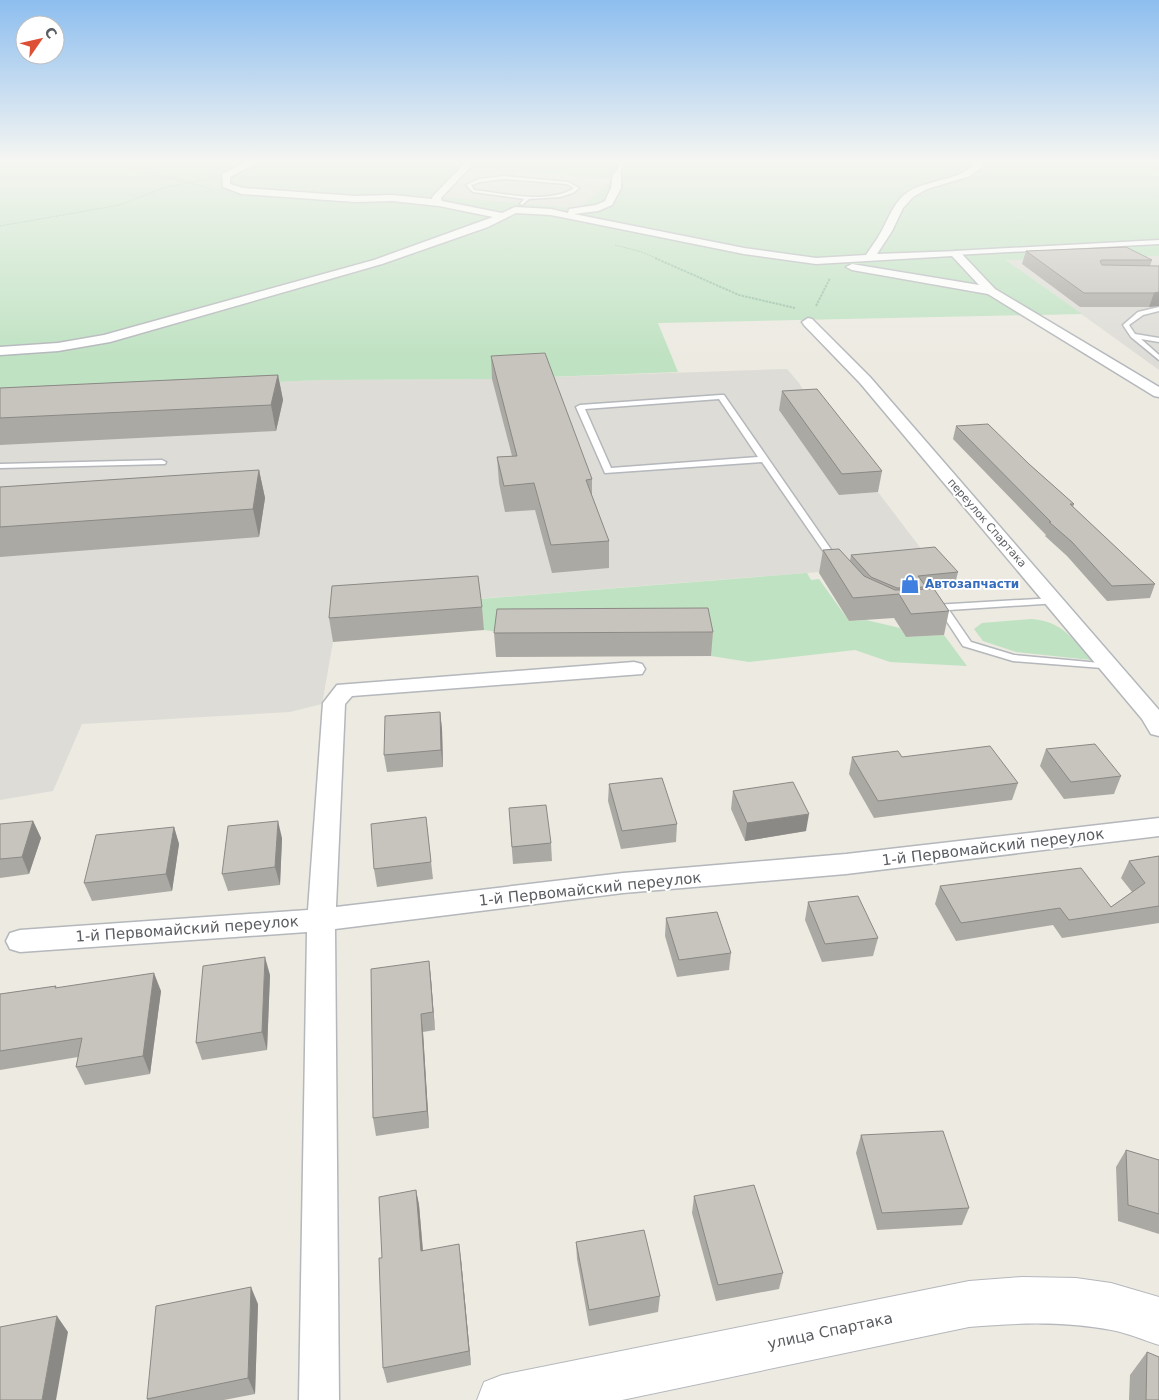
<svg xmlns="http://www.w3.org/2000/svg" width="1159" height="1400" font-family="'DejaVu Sans',sans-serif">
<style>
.industrial{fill:#dddcd6}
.green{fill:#bfe2c2;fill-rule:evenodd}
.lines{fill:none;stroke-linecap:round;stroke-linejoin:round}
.lane-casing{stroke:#b4b7bb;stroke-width:3}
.street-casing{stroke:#b4b7bb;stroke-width:3}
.secondary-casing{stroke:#b5b7bd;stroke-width:2}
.path-far1{stroke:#99c2a8;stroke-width:1;stroke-dasharray:2 1;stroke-linecap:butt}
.path{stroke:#99c2a8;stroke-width:2;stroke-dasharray:2.5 1;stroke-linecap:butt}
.lane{fill:#fff;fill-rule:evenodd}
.street{fill:#fff;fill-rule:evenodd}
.secondary{fill:#fff;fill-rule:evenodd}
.wall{fill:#aba9a3}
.shaded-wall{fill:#8b8985}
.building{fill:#c7c4be;stroke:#8b8985}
.labels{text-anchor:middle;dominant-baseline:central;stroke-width:4;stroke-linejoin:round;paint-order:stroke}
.far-street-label{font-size:11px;fill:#5a5d61;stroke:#fff}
.shop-label{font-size:12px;font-weight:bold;fill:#366cbe;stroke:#fff;text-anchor:start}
.near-street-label{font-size:15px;fill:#5a5d61;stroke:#fff}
</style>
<rect width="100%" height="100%" fill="#eceae1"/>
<g class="industrial">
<path d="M473 169 612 179 579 208 439 198Z"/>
<path d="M1159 256V370L1005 259Z"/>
<path d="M787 369 799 383 814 408 932 563 336 610 333 642 322 704 290 712 82 724 53 791 0 800V394L320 380 492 379Z"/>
</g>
<g class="green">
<path d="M0 162H1159V256L1006 260 1082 314 658 323 678 372 492 379 320 380 0 394ZM473 169 611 179H612L579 208 439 197Z"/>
<path d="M807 573 811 580 819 579 849 621 866 620 900 628 906 637 944 635 967 666 890 662 855 650 749 662 711 656 706 632H498L484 630 480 599Z"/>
<path d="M1032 619C1063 622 1072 638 1091 660L1016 652 983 641 974 629 982 623Z"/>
</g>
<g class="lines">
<g class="lane-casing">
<g id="lane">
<path d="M621 162H625L619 175H615Z"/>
<path d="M504 176 568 182 579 188 573 193 560 197 529 199 522 205 520 204 524 199 473 192 466 185 479 179ZM504 179 567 184 574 188C549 205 502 193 474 190L471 185 480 182Z"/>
<path d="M1159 240V244L955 255 952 253 955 251Z"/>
<path d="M1159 307V311L1143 315 1129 325 1135 334 1159 338V342L1141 339 1159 355V360L1131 337 1123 325 1138 312Z"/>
<path d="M721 395H724L839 561V565H833L762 462 605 473 576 407 580 405ZM719 399 758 457 611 468 585 409Z"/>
<path d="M162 460 166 462 165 464 0 468V464Z"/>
<path d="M1054 598 1058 599 1059 601 1058 603 949 610 971 642 1014 655 1111 664 1115 665 1116 667 1115 669 1013 661 963 646 940 611H934L929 608 934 605Z"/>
</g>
</g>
<g class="street-casing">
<g id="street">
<path d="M247 162H258L230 177V184L243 188 355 196 392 195 432 199 433 196 466 162H475L441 198 442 201 502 213 515 207 551 209 568 213 569 209 596 205 605 201 611 188 613 174 617 171 621 174V188L612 205 598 211 574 214 744 248 816 258 866 255C871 247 877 240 881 232 890 216 895 198 913 189 928 181 968 178 975 162H983V166L970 176 927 189 913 197 903 208 892 231 877 254 959 251 995 289 1159 387V397L1154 396 988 294 852 270 846 267 852 264 979 285 952 256 816 264 744 254 551 215 516 213 488 227 382 264 110 342 58 351 0 355V347L58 343 104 335 374 260 493 217 439 206 392 201 355 202 242 194 223 187 222 174Z"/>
<path d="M808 318 812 319 870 377 1159 710V736L1151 734 1142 719 860 383 804 325 802 322Z"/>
<path d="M634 662 642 664 645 669 642 674 352 696 345 704 336 907 623 873 846 854 1159 818V836L846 874 623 893 335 929 339 1400H299L307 932 20 952 10 949 6 941 10 933 20 930 308 910 323 703 337 685Z"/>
</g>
</g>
<g class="secondary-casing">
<path id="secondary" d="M1022 1277 1076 1278 1111 1283 1159 1297V1345C1143 1340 1128 1333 1111 1330 1064 1321 1016 1323 969 1327L622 1400H477L484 1382 502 1375 969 1281Z"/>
</g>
<g class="path-far1">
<path d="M27 162 52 165 119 166"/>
<path d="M109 162 209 188"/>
<path d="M0 226 120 205 163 188 209 179"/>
<path d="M615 245 642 252 658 259"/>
</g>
<g class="path">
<path d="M655 258 739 295 795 308"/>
<path d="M816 306 830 278"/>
</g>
<use href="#lane" class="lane"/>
<use href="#street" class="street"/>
<use href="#secondary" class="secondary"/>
</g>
<g class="wall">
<path d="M1026 251 1152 260 1150 266H1159V306L1149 307H1080L1022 264Z"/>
<path d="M491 356 592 479V496L609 541V568L552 573 535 510 505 512 499 483 497 457 512 456 492 379Z"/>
<path d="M278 375 283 400 276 431 0 445V388Z"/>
<path d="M782 391 882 471 878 492 839 495 779 410Z"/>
<path d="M956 426 1029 464 1074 504 1073 507 1155 584 1150 598 1107 601 1067 556 1045 536 1046 535 953 439Z"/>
<path d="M259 470 265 498 259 537 0 557V487Z"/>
<path d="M823 550 850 561 851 555 958 572 954 588 934 590 949 611 944 635 906 637 894 618 849 621 819 573Z"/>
<path d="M482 607 484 630 333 642 329 618Z"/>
<path d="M713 632 711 656 496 657 494 633Z"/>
<path d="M440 712 442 729 443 767 387 772 384 755Z"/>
<path d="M1046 749 1121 776 1114 794 1064 799 1040 766Z"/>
<path d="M852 757H902L1018 783 1012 800 874 818 849 774Z"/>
<path d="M609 784 677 824 676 842 621 849 608 801Z"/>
<path d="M733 791 806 831 745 841 731 809Z"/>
<path d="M426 817 433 879 377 887 374 869Z"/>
<path d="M33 821 41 838 29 874 0 878V824Z"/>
<path d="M510 825 551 843 552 861 513 864Z"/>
<path d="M174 827 179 844 172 891 92 901 84 883Z"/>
<path d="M282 838 280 885 228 891 222 874Z"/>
<path d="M1159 856V923L1062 938 1053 925 956 941 935 904 940 886 1111 907 1132 892 1121 878 1129 861Z"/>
<path d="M808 902 878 938 873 956 822 962 805 920Z"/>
<path d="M666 918 731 953 729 970 677 977 665 936Z"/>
<path d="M429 961 431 979 435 1030 423 1032 429 1128 376 1136 373 1118Z"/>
<path d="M270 975 267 1050 202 1060 196 1043Z"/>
<path d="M56 986V988L161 991 150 1074 85 1085 76 1067 78 1057 0 1070V994Z"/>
<path d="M861 1135 969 1208 962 1225 877 1230 856 1153Z"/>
<path d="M1126 1150 1159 1160V1234L1118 1221 1116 1167Z"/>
<path d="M416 1190 419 1205 423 1250 461 1259 471 1365 387 1383 383 1368 382 1258Z"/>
<path d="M694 1196 783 1273 779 1289 716 1301 692 1213Z"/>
<path d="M576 1242 660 1296 658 1312 589 1326 577 1259Z"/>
<path d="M258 1304 255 1394 224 1400H147V1399Z"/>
<path d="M1147 1352 1159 1400H1129L1130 1375Z"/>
</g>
<g class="shaded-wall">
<path d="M1159 292V306L1149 307 1154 293Z"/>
<path d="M278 375 283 400 276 431 271 405Z"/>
<path d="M259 470 265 498 259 537 253 509Z"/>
<path d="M440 712 442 729 443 767 441 750Z"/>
<path d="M809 814 806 831 745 841 747 823Z"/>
<path d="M33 821 41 838 29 874 22 857Z"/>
<path d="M278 821 282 838 280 885 275 867Z"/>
<path d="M174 827 179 844 172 891 166 874Z"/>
<path d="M265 957 270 975 267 1050 262 1032Z"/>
<path d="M429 961 431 979 435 1030 433 1012Z"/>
<path d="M154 973 161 991 150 1074 143 1056Z"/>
<path d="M421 1014 423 1032 429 1128 427 1111Z"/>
<path d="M416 1190 419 1205 424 1266 421 1251Z"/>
<path d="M459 1244 461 1259 471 1365 469 1351Z"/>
<path d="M251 1287 258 1304 255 1394 248 1378Z"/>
<path d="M57 1316 68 1332 56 1400H42Z"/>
</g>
<g class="building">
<path d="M1126 247 1152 260H1102L1100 261 1102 265 1159 266V292L1154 293H1084L1026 251Z"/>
<path d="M545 353 592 479 586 480 609 541 551 545 534 483 504 486 497 457 517 456 491 356Z"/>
<path d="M278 375 271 405 0 418V388Z"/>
<path d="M817 389 882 471 842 474 782 391Z"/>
<path d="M988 424 1029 464 1074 504H1070L1155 584 1112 586 1072 542 1049 522H1051L956 426Z"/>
<path d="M259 470 253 509 0 527V487Z"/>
<path d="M935 547 958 572 918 576 926 587 897 588 871 577 851 555Z"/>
<path d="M839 549 864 576 895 590 934 589 949 611 911 614 899 594 853 598 823 550Z"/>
<path d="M478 576 482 607 329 618 332 586Z"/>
<path d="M708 608 713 632 494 633 497 609Z"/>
<path d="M440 712 441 750 384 755 385 716Z"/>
<path d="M1095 744 1121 776 1071 782 1046 749Z"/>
<path d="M990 746 1018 783 878 801 852 757 898 751 902 757Z"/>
<path d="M662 778 677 824 622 831 609 784Z"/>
<path d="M793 782 809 814 747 823 733 791Z"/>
<path d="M546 805 551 843 512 847 509 808Z"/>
<path d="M426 817 431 862 374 869 371 824Z"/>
<path d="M33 821 22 857 0 859V824Z"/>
<path d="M278 821 275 867 222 874 228 826Z"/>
<path d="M174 827 166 874 84 883 96 835Z"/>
<path d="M1159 856V906L1069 920 1060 908 961 923 940 886 1081 868 1111 907 1145 883 1129 861Z"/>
<path d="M858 896 878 938 825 944 808 902Z"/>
<path d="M717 912 731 953 679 960 666 918Z"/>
<path d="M265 957 262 1032 196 1043 203 966Z"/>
<path d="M429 961 433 1012 421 1014 427 1111 373 1118 371 969Z"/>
<path d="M154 973 143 1056 76 1067 82 1038 0 1051V994L56 986 55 988Z"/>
<path d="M943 1131 969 1208 882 1213 861 1135Z"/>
<path d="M1126 1150 1159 1160V1214L1128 1205Z"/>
<path d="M754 1185 783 1273 718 1285 694 1196Z"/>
<path d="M416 1190 421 1251 459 1244 469 1351 383 1368 379 1258H382L379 1197Z"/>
<path d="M644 1230 660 1296 589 1310 576 1242Z"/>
<path d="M251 1287 248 1378 147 1399 156 1306Z"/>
<path d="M57 1316 42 1400H0V1327Z"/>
<path d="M1147 1352 1159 1357V1400H1146Z"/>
</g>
<linearGradient id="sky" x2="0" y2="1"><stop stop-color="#8dbeef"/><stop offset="0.45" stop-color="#f6f6f2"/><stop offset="1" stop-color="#f6f6f2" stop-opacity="0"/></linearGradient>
<rect width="1159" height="358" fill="url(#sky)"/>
<defs>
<g id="shop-bare" transform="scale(1.5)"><path d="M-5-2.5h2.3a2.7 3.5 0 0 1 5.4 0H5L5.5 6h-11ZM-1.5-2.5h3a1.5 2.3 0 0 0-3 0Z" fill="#3f7fe0" stroke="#fff" stroke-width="2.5" paint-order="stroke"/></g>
</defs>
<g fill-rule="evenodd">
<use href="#shop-bare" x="910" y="584"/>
</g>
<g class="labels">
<g class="far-street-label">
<text transform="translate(987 523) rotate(49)">переулок Спартака</text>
</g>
<g class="shop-label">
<text x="925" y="584">Автозапчасти</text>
</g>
<g class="near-street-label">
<text transform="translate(993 847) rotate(-7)">1-й Первомайский переулок</text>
<text transform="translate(590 889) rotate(-6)">1-й Первомайский переулок</text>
<text transform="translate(187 929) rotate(-4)">1-й Первомайский переулок</text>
<text transform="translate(830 1331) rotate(-12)">улица Спартака</text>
</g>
</g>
<g transform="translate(40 40) rotate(56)"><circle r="24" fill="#ffffff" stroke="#bdbec0"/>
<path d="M0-4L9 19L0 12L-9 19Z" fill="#dd5036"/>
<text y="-8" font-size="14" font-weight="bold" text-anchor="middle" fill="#5a5d61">С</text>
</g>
</svg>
